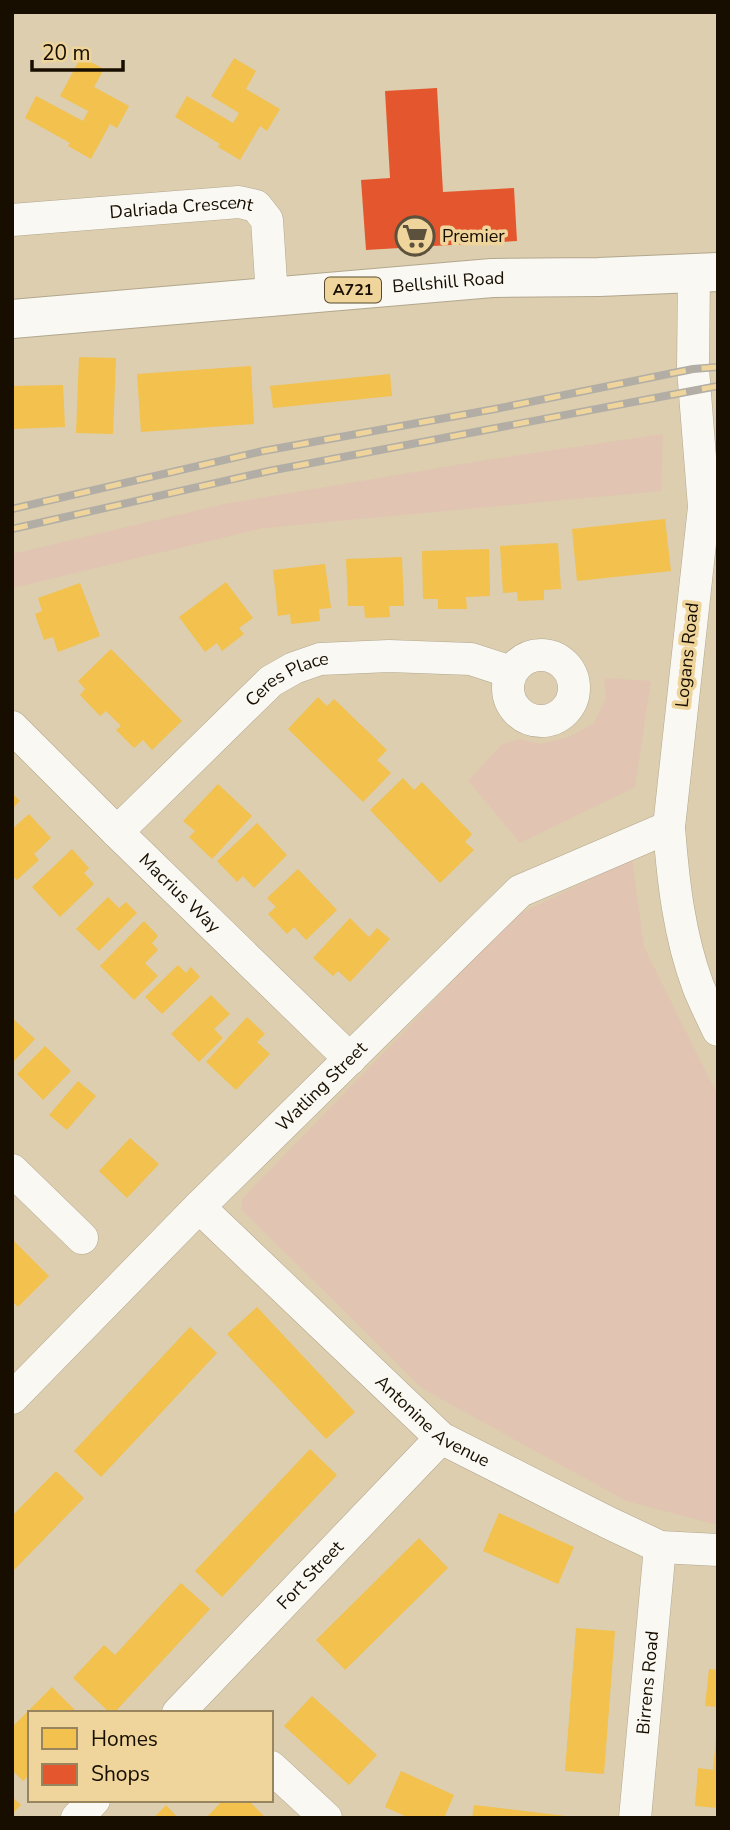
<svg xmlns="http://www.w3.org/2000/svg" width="730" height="1830" font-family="'Nunito Sans',sans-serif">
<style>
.green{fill:#e2c4b2}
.homes{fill:#f2c14e}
.shops{fill:#e4572e}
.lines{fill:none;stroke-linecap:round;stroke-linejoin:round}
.minor-casing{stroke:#b2a78e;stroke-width:33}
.major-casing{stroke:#b2a78e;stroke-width:40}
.minor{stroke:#faf8f3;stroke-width:32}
.major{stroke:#faf8f3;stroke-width:38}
.rail-casing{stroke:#b2aea6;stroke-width:8}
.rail{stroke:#efd59b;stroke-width:5;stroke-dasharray:16;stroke-linecap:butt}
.labels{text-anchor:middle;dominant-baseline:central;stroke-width:7;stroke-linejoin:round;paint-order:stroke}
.shield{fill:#efd59b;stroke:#584a2e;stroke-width:2}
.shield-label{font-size:16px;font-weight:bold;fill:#170e00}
.street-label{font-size:18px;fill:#170e00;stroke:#efd59b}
.poi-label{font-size:18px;fill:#170e00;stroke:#efd59b;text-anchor:start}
</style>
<rect width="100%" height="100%" fill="#dcceae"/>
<g class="green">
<path d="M663 434 661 491 263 528 12 588V554L224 504 486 460Z"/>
<path d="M604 678 651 681 635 787 520 843 468 781 501 745 521 739 540 744 569 737 594 723 606 699Z"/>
<path d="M632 859 644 947 718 1096V1525L626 1501 423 1389 242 1210V1199L517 915Z"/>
</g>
<g class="homes">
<path d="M81 57 104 69 94 87 129 106 117 128 110 124 91 159 68 146 70 143 25 118 36 96 83 121 88 111 60 96Z"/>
<path d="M234 58 256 71 246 89 280 109 267 131 260 126 240 160 218 147 220 144 175 117 187 96 233 123 239 113 211 96Z"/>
<path d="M79 357 116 358 113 434 76 433Z"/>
<path d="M251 366 254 424 141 432 137 374Z"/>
<path d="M390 374 392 396 273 408 270 386Z"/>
<path d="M63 385 65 427 12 429V386Z"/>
<path d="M665 519 671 571 577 581 572 529Z"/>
<path d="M558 543 561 589 544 590V600L518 601 517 592 503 593 500 546Z"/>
<path d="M489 549 490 596 466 597 467 609H438V599H423L422 551Z"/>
<path d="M402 557 404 606H389L390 617 365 618 364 606H348L346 559Z"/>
<path d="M325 564 331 608 319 609 320 621 291 624 290 614 278 616 273 570Z"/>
<path d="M226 582 253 618 239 628 244 634 222 651 217 643 205 652 179 617Z"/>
<path d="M80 583 100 636 58 652 53 637 44 640 35 614 42 611 38 598Z"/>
<path d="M111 649 182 721 152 750 143 740 134 748 116 730 121 726 106 711 100 716 80 695 85 689 78 681Z"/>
<path d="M318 697 327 706 334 699 387 750 377 760 391 773 363 802 288 729Z"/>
<path d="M403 778 414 790 422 782 472 834 465 842 474 850 440 883 370 810Z"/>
<path d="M218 784 252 816 212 859 189 837 195 831 183 821Z"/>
<path d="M12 793 20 801 12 809Z"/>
<path d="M29 814 51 838 34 854 39 860 17 880 12 875V829Z"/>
<path d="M257 823 287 855 254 888 243 876 237 882 217 861Z"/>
<path d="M72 849 89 868 84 873 94 884 60 917 32 887Z"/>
<path d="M298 869 337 910 306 940 294 927 287 934 268 914 276 907 267 898Z"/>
<path d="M108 897 119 908 126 902 137 913 99 951 76 929Z"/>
<path d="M350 918 369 937 377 928 390 939 350 982 338 971 333 976 313 958Z"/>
<path d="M144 921 158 936 152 943 158 950 145 963 158 976 134 1000 100 966Z"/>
<path d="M178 965 186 973 191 967 200 977 162 1014 145 997Z"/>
<path d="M211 995 230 1014 214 1029 223 1038 199 1062 171 1034Z"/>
<path d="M247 1017 265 1034 257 1042 270 1054 236 1090 206 1062Z"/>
<path d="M12 1018 35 1039 12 1063Z"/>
<path d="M45 1046 71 1071 43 1100 17 1074Z"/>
<path d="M78 1081 96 1096 67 1130 49 1115Z"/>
<path d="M130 1138 159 1164 127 1198 99 1171Z"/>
<path d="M12 1239 49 1276 18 1307 12 1301Z"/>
<path d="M257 1307 355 1412 326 1439 227 1334Z"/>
<path d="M190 1327 217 1353 101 1477 74 1451Z"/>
<path d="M310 1449 337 1475 222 1597 195 1571Z"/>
<path d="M56 1471 84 1498 12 1572V1516Z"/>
<path d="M499 1513 574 1547 558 1584 483 1551Z"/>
<path d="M419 1538 448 1568 345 1670 316 1640Z"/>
<path d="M181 1583 210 1609 114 1713H110L73 1678 104 1645 115 1655Z"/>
<path d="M576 1628 615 1631 604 1774 565 1771Z"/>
<path d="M709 1669 718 1670V1707L705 1706Z"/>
<path d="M52 1687 78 1713H30V1774L23 1781 12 1770V1727Z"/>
<path d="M312 1696 377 1755 349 1785 284 1726Z"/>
<path d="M716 1738H718V1808L695 1806 698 1768 713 1770Z"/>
<path d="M401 1771 454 1795 444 1818H409L385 1807Z"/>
<path d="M12 1797 21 1805 12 1814Z"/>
<path d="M223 1800H248L266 1818H206Z"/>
<path d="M166 1805 178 1818H154Z"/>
<path d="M474 1805 566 1816V1818H472Z"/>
</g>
<path class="shops" d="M437 88 443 192 514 188 517 241 366 250 361 180 390 178 385 91Z"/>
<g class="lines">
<g class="minor-casing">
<g id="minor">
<path id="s1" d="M12 220 239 202 256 206 267 220 272 297"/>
<path d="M694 274 693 369 704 507 669 827C673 880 679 935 698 986 704 1001 711 1015 718 1030"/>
<circle cx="541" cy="688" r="33"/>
<path id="s2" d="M12 727 117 832 350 1059"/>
<path id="s3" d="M117 832 271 681 294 668 320 659 389 656 471 659 511 672"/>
<path d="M12 1170 82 1238"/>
<path id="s4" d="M199 1207 441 1438 609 1523 660 1547 718 1550"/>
<path id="s5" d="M12 1398 199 1207 520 891 669 827"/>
<path id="s6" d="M178 1713 441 1438"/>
<path d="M271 1767 326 1818"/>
<path d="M77 1818 94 1800"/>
<path id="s7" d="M635 1818 660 1547"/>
</g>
</g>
<g class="major-casing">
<g id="major">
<path id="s8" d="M12 319 492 278 599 277 718 272"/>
</g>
</g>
<use href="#minor" class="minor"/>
<use href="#major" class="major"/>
<g class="rail-casing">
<g id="rail">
<path d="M12 509 263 451 495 409 693 369 718 367"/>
<path d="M12 529 269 471 718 386"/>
</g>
</g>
<use href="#rail" class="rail"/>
</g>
<defs>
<g id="supermarket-ring" transform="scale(2.0125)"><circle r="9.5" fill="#efd59b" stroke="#5c513d" stroke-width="1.5"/><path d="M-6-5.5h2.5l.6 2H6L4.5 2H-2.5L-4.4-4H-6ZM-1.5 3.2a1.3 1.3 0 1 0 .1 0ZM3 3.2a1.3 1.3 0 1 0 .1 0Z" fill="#5c513d"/></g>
</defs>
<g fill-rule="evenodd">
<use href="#supermarket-ring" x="415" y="236"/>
</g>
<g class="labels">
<rect class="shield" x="325" y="277.5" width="56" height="25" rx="5"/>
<g class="shield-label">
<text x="353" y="290">A721</text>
</g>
<g class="street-label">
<text stroke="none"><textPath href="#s1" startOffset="170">Dalriada Crescent</textPath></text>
<text stroke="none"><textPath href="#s8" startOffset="438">Bellshill Road</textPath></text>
<text transform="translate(687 655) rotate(-84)">Logans Road</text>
<text stroke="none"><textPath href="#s3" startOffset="231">Ceres Place</textPath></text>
<text stroke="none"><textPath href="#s2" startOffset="236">Macrius Way</textPath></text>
<text stroke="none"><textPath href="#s5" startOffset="439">Watling Street</textPath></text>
<text stroke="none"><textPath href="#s4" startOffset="318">Antonine Avenue</textPath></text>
<text stroke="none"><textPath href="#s6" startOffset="191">Fort Street</textPath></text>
<text stroke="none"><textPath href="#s7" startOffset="136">Birrens Road</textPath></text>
</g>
<g class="poi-label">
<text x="442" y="236">Premier</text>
</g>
</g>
<rect width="730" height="1830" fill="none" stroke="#170e00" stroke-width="28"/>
<rect x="28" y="1711" width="245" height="91" fill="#efd59b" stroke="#99855d" stroke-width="2"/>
<rect x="42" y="1728" width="35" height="21" fill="#f2c14e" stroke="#99855d" stroke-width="2"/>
<text x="91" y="1746" font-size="21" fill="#170e00">Homes</text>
<rect x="42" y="1764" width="35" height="21" fill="#e4572e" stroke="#99855d" stroke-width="2"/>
<text x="91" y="1781" font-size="21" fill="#170e00">Shops</text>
<path d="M32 60v10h91v-10" fill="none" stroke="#170e00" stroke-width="3.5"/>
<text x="42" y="60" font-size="21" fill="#170e00" stroke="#efd59b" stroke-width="5" paint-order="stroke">20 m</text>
</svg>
